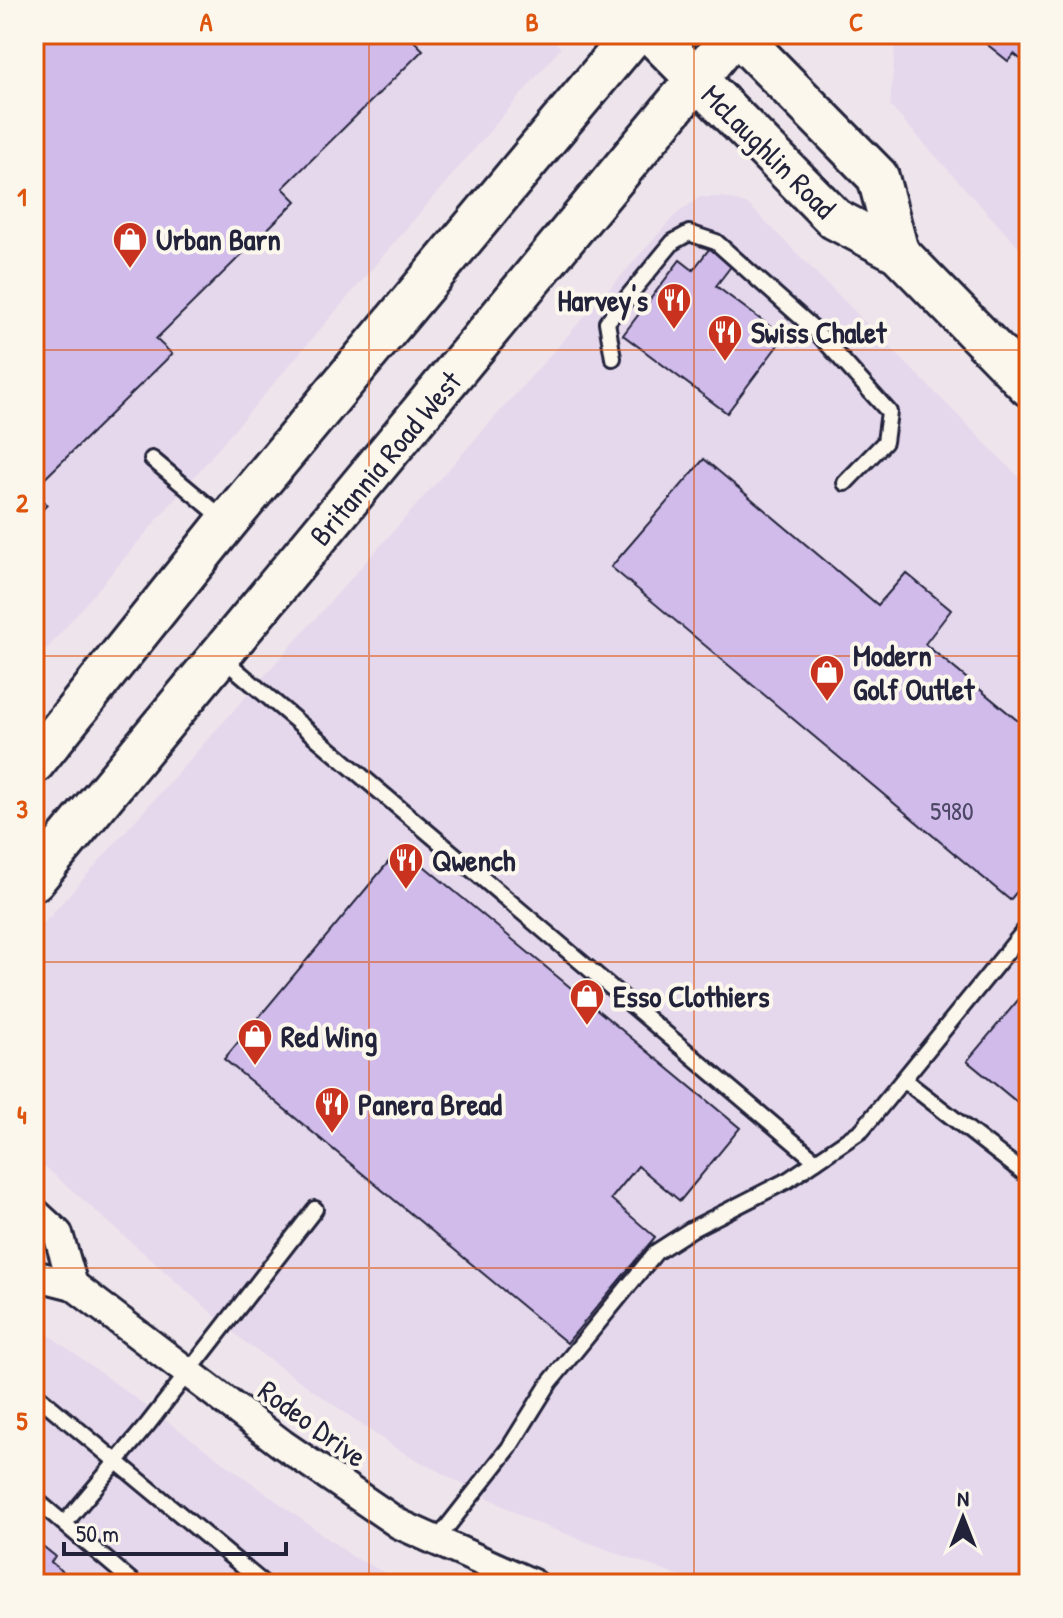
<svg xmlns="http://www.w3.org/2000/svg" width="1063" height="1618" font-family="'Patrick Hand',sans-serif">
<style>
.built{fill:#e5d8ec}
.building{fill:#d0bbeb;stroke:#22223b;stroke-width:2}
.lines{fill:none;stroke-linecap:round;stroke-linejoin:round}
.lane-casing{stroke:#22223b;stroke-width:20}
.street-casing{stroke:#22223b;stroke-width:34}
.secondary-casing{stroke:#22223b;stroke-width:46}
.lane{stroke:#fbf7ec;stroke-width:14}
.street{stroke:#fbf7ec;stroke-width:28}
.secondary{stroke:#fbf7ec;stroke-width:40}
.grid{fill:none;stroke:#de560e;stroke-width:2;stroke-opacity:0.55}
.labels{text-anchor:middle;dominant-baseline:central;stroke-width:8;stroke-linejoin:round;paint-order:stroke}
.number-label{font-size:26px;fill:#4e4867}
.street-label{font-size:30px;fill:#22223b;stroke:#fbf7ec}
.poi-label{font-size:30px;font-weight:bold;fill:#22223b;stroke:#fbf7ec;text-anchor:start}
.neatline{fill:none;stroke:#de560e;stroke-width:3}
.grid-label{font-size:26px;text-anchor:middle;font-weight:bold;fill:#de560e}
</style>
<rect width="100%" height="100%" fill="#eee5ec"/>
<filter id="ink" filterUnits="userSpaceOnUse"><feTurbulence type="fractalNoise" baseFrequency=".0125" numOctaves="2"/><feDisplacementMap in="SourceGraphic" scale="16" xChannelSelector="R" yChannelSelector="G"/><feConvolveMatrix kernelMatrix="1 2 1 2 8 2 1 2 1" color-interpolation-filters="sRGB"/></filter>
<g filter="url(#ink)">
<g class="built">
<path d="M34 34H547L561 48 34 664Z"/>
<path d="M896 34H1029V259L890 106Z"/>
<path d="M700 197H724L749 205 1029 487V1584H699L531 1521 395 1448 247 1344 34 1157V934L676 214Z"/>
<path d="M34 1324 352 1556 408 1584H34Z"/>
</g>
<g class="building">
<path d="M34 34H407L423 50 283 188 296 201 156 339 172 354 34 489Z"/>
<path d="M974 34H1029V66L1014 54 1008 61Z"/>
<path d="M710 248 732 265 716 286 784 337 727 413 623 335 680 260 693 270Z"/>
<path d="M704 459 878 605 906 573 951 610 925 644 1029 730V877L1010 900 611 567Z"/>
<path d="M34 497 40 503 43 500 47 505 34 518Z"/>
<path d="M401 847 740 1128 680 1201 638 1166 611 1199 655 1237 567 1343 224 1059Z"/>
<path d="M1029 987V1112L967 1061Z"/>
<path d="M34 1539 55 1556 51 1562 78 1584H34Z"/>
</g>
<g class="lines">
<g class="lane-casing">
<g id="lane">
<path d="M613 358 607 322 673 242 689 233 716 242 813 328 889 412 885 442 845 483"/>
<path d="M152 459 225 520"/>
<path d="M221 657 816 1161"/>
<path d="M904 1080 1029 1177"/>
<path d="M34 1393 264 1584"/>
<path d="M34 1498 135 1584"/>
<path d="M65 1523 148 1424 315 1209"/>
<path d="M436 1541 509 1448 550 1382 656 1252 692 1229 788 1180 862 1130 1029 925"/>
</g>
</g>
<g class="street-casing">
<g id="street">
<path d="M34 1212 58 1234 73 1285"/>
<path d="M34 1275 73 1285 282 1444 399 1524 533 1584"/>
</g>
</g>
<g class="secondary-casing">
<g id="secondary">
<path d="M652 34 835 219 898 252 1029 386"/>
<path d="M737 34 878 177 898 252"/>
<path d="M34 763 227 522 634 34"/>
<path d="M34 880 734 34"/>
</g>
</g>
<use href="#lane" class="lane"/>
<use href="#street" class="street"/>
<use href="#secondary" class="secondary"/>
</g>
</g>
<path class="grid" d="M369 34V1584M694 34V1584M34 350H1029M34 656H1029M34 962H1029M34 1268H1029"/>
<defs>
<g id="shop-pin" transform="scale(1.8)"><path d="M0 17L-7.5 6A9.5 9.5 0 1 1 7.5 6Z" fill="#c8321e" stroke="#fbf7ec"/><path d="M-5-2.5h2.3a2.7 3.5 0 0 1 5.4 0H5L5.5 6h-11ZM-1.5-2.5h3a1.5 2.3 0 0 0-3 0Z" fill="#fff"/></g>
<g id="restaurant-pin" transform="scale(1.8)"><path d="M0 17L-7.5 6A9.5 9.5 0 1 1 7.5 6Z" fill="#c8321e" stroke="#fbf7ec"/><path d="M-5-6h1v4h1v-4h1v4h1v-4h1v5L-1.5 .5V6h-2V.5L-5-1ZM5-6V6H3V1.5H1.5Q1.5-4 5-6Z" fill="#fff"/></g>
</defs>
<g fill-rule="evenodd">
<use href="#shop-pin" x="130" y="239"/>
<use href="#restaurant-pin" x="674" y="300"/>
<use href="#restaurant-pin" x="725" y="332"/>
<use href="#shop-pin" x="827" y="672"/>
<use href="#restaurant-pin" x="406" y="860"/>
<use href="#shop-pin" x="587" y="996"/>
<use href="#shop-pin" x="255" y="1036"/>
<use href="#restaurant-pin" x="332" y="1104"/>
</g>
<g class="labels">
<g class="number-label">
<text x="952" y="810">5980</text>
</g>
<g class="street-label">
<text transform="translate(769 151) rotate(45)">McLaughlin Road</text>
<text transform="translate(385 458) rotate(-50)">Britannia Road West</text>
<text transform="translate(313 1423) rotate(36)">Rodeo Drive</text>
</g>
<g class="poi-label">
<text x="156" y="239">Urban Barn</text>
<text x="648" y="300" text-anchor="end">Harvey's</text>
<text x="751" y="332">Swiss Chalet</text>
<text x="853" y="655">Modern<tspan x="853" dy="34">Golf Outlet</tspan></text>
<text x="432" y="860">Qwench</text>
<text x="613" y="996">Esso Clothiers</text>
<text x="281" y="1036">Red Wing</text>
<text x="358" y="1104">Panera Bread</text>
</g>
</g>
<rect width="1063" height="1618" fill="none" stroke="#fbf7ec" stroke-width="88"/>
<g transform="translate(963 1518)" stroke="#fbf7ec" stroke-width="6" paint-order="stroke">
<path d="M0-6L14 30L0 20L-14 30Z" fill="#22223b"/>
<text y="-12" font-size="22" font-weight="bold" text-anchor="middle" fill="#22223b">N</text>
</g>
<path d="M64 1542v12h222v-12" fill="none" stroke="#22223b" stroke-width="4"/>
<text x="76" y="1542" font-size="24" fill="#22223b" stroke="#fbf7ec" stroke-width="6" paint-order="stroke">50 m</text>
<rect x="44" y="44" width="975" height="1530" class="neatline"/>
<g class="grid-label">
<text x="206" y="31">A</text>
<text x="532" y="31">B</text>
<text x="856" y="31">C</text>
<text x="22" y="206">1</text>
<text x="22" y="512">2</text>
<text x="22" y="818">3</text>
<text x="22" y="1124">4</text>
<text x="22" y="1430">5</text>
</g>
</svg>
